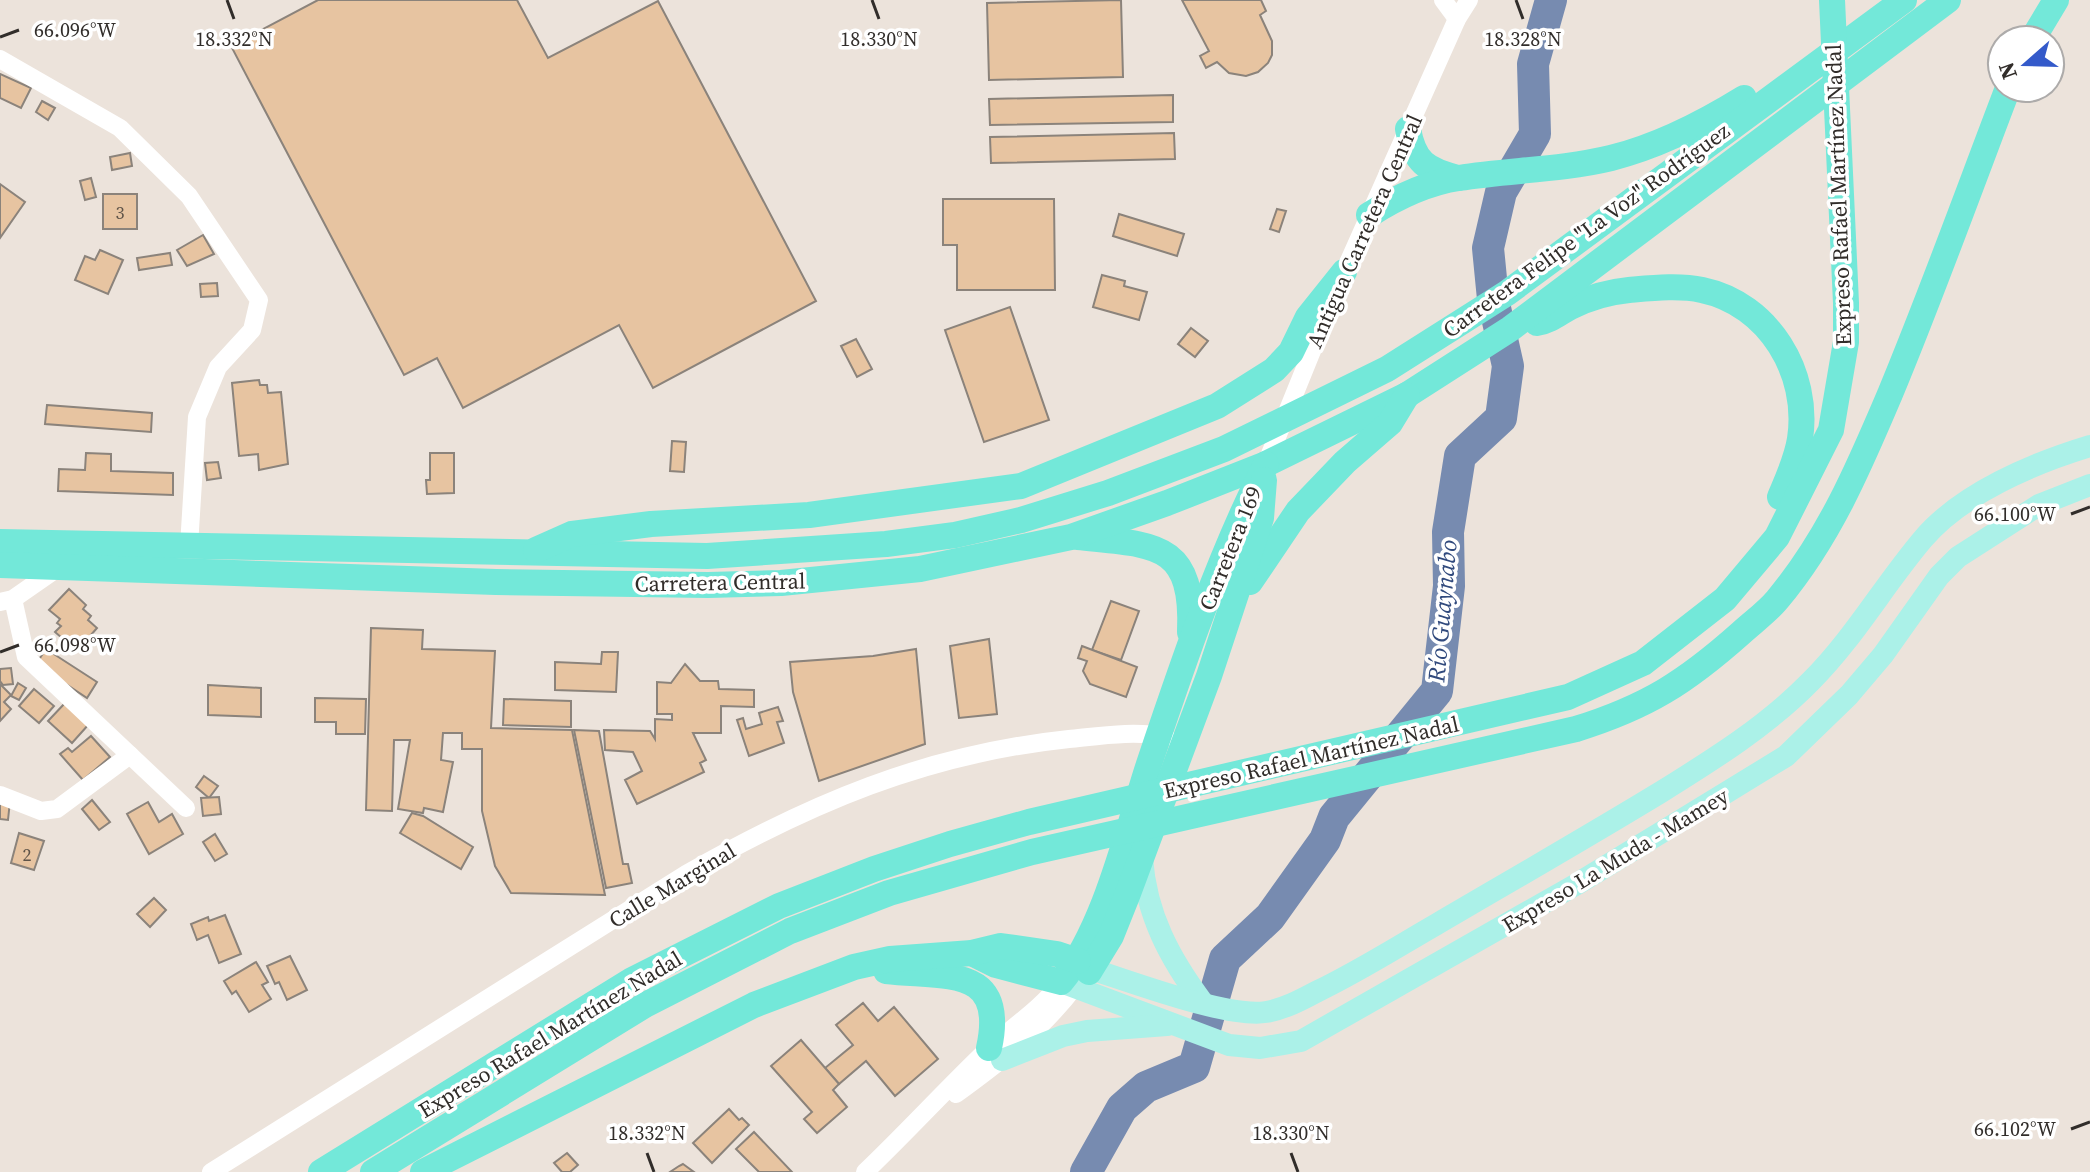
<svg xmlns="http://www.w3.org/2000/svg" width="2090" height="1172" font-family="'Source Serif 4',serif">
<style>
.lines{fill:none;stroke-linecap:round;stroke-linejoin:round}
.river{stroke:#778bb0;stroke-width:32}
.building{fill:#e7c4a1;stroke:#8b837b;stroke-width:2}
.minor{stroke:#fff;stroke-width:18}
.major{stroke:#abf1e8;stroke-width:22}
.highway{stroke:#73e8d9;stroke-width:26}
.ticks{fill:none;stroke:#312d2a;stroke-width:3}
.labels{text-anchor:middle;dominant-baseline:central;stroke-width:7;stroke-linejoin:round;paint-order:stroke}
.number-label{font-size:18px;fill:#5e5348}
.street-label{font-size:22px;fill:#312d2a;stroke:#fff}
.water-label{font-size:24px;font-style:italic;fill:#314a7d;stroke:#fff}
.ticks-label{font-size:20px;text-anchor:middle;fill:#312d2a;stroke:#fff;stroke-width:7;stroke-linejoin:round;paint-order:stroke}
</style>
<rect width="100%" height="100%" fill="#ece3db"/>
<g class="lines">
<path class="river" d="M1086 1172 1122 1108 1146 1087 1194 1067 1225 959 1270 917 1325 840 1334 817 1437 691 1449 586 1448 532 1460 456 1501 418 1508 366 1493 299 1488 248 1501 192 1535 134 1533 64 1551 0"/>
</g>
<g class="building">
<path d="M318 0H517L548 58 658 1 816 301 653 388 619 325 463 408 437 358 404 375 231 46Z"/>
<path d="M1121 0 1123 77 989 80 987 3Z"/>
<path d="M1182 0H1261L1266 11 1260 15 1272 41V55L1268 63 1258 72 1246 76 1229 73 1217 62 1206 68 1200 56 1209 51Z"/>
<path d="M0 74 31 88 21 108 0 98Z"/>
<path d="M1173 95V122L990 125 989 99Z"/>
<path d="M42 101 55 108 48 120 36 112Z"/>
<path d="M1174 133 1175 159 991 163 990 137Z"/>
<path d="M130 153 132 166 112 170 110 157Z"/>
<path d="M91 178 96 197 85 200 80 181Z"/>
<path d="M0 184 25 202 0 238Z"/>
<rect x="103" y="194" width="34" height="35"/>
<path d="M943 199H1054L1055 290H957V245H943Z"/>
<path d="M1277 209 1286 211 1279 232 1270 229Z"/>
<path d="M1119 214 1184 234 1177 256 1113 236Z"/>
<path d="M203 235 214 254 187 266 177 250Z"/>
<path d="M100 250 123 260 108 294 75 280 85 256 95 260Z"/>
<path d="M170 253 172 265 139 270 137 258Z"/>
<path d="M1102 275 1125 281 1124 286 1147 292 1139 320 1093 307Z"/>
<path d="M217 283 218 296 201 297 200 284Z"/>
<path d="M1010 307 1049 420 984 442 945 330Z"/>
<path d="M1191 328 1208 341 1195 357 1178 344Z"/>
<path d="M856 339 872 369 857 377 841 346Z"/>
<path d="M259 380 260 385H267L268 393 281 392 288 464 259 470 258 454 239 456 232 383Z"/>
<path d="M47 405 152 413 151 432 45 424Z"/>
<path d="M672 441 686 442 684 472 670 471Z"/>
<path d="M86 453 111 454V471L173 473V495L58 491 59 469 85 470Z"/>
<path d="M430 453H454V493L427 494 426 480H430Z"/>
<path d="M218 462 221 478 207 480 205 463Z"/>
<path d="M69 589 86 605 83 609 91 616 88 620 97 628 77 651 55 632 61 626 57 623 60 619 49 610Z"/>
<path d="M1111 601 1139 611 1121 660 1092 650Z"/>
<path d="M371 628 423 630 422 649 495 651 491 728 572 730 605 895 511 893 495 866 482 811V749H462V733H443L441 760 453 762 443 812 424 808 423 813 398 809 410 740H394L392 811 366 810Z"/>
<path d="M989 639 997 714 959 718 950 646Z"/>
<path d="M1082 646 1137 667 1126 697 1090 684 1083 671 1087 661 1078 658Z"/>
<path d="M46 649 97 682 87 698 36 664Z"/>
<path d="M916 649 925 744 819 781 793 692 790 662 873 656Z"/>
<path d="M602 652H618L616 692 555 690V662L601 664Z"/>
<path d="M685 664 700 681H718L719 689 754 690V707L721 706V733H693L706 760 700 763 704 772 637 804 625 780 642 771 633 752 605 750 604 730 650 731 655 739V719L672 720V714H657V682L671 683Z"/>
<path d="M11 668 13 684 3 685 0 681V669Z"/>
<path d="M18 683 26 688 19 700 11 696Z"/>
<path d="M0 684 11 695 4 702 11 709 0 721Z"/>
<path d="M208 685 261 688V717L208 715Z"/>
<path d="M34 689 54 706 39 723 19 706Z"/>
<path d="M315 698 366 699 365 734H336V722H315Z"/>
<path d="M504 699 571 701V727L503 725Z"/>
<path d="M66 702 89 724 72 743 48 721Z"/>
<path d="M778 707 783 721 777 722 784 743 749 756 737 720 743 718 746 729 762 724 759 713Z"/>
<path d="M574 730 599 731 623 864H628L632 883 606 888Z"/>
<path d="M91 736 110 757 83 780 60 754 68 748 72 752Z"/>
<path d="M204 776 218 786 209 798 196 787Z"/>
<path d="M219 797 221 814 203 816 201 798Z"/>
<path d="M0 800 10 801 8 820 0 819Z"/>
<path d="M92 800 110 822 99 830 82 809Z"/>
<path d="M148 802 159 822 172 814 183 834 149 854 127 814Z"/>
<path d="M412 813 423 816 473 847 461 869 400 833Z"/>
<path d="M19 833 44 841 34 870 11 863Z"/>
<path d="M215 834 227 854 215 861 203 842Z"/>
<path d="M154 898 166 910 150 927 137 914Z"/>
<path d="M225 915 241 954 219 963 208 935 197 940 191 924 208 917 209 921Z"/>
<path d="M290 956 307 990 287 1000 279 982 275 984 267 966Z"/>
<path d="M256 962 268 982 262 985 271 999 249 1012 236 991 232 994 224 981Z"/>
<path d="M863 1003 878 1021 894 1007 938 1059 895 1096 866 1061 839 1084 825 1068 853 1045 836 1025Z"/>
<path d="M801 1040 839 1084 833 1090 847 1107 817 1133 804 1119 812 1112 771 1066Z"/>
<path d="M729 1109 739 1120 742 1118 749 1125 712 1163 693 1143Z"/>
<path d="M754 1132 792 1172H759L736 1149Z"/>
<path d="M567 1153 578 1165 570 1172H562L554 1163Z"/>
<path d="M683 1164 694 1172H670L679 1166Z"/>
</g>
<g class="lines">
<g class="minor">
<path d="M1443 0 1457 19"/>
<path d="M0 59 120 128 189 196 259 300 252 330 218 367 197 417 189 546"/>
<path d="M1266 464 1344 272 1457 19 1469 0"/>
<path d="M13 599 26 657 186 808"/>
<path d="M0 602 13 599 59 567"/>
<path d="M0 795 41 811 57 809 130 755"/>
<path d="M956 1094C1000 1062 1042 1030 1075 986"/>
<path d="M211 1172 686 874C809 804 925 754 1069 739 1099 736 1136 730 1166 737"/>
<path d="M865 1172C907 1132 946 1089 988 1049 1012 1027 1041 1009 1061 982"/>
</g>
<g class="major">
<path d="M1142 858C1146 915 1170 959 1203 1003"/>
<path d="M1079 962 1091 969C1132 982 1227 1018 1266 1012 1284 1009 1301 1000 1316 992 1358 972 1397 947 1437 924 1512 880 1587 837 1661 792 1714 759 1767 726 1811 681 1854 638 1884 585 1923 539 1962 493 2034 463 2090 446"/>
<path d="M1061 982 1229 1045 1260 1048 1301 1041 1577 884 1786 756 1849 695 1883 655 1939 576 1958 557 2039 505 2090 485"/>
<path d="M1002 1060 1063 1036 1087 1031 1167 1025"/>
</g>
<g class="highway">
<path d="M2032 40 2056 0"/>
<path d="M1408 129C1414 162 1426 170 1458 178"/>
<path d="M1369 215C1397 197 1426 183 1459 178 1509 170 1561 170 1611 158 1659 146 1702 124 1744 98"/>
<path d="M1537 323C1550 321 1559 313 1570 307 1588 298 1608 292 1629 290 1652 288 1679 285 1702 290 1769 304 1810 373 1800 439 1797 459 1788 478 1780 497"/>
<path d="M1078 537C1154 545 1194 541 1190 632"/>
<path d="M0 542 707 556 886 544 955 535 1021 520 1108 493 1224 449 1387 369 1507 293 1904 0"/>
<path d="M536 550 572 534 651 524 809 515 1021 486 1217 406 1274 370 1291 352 1308 317 1344 272"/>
<path d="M0 565 496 582 708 585 781 583 920 569 1071 537 1167 503 1266 464 1407 395 1510 329 1948 0"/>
<path d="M1250 582 1298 511 1345 462 1390 423 1407 395"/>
<path d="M972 953 996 965 1061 982C1105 929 1127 831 1149 764 1183 663 1218 559 1266 464"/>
<path d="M886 971C946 978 1007 965 989 1048"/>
<path d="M1089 972 1111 936 1127 896 1209 676 1261 518 1264 480"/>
<path d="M321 1172 632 980 779 906 874 869 950 844 1029 822 1568 697 1643 663 1725 599 1777 537 1831 430 1846 342V303L1832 0"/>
<path d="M373 1172 645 1005 790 931 889 893 1032 852 1576 729C1647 707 1686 682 1741 633 1753 622 1767 612 1777 600 1829 538 1859 467 1890 394 1932 293 1969 190 2008 88"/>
<path d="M423 1172 754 1005 854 967 890 959 972 953 1001 946 1057 954 1078 961"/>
</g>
</g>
<path class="ticks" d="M227 0 234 19M872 0 879 19M1516 0 1523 19M0 37 19 30M2071 514 2090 507M0 652 19 645M2071 1129 2090 1122M647 1153 654 1172M1291 1153 1298 1172"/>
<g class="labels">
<g class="number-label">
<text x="120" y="212">3</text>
<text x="27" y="854">2</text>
</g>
<g class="street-label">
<text transform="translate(1838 195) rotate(-92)">Expreso Rafael Martínez Nadal</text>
<text transform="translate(1586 230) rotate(-36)">Carretera Felipe "La Voz" Rodríguez</text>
<text transform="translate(1364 231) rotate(-66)">Antigua Carretera Central</text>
<text transform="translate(1230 548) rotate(-68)">Carretera 169</text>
<text transform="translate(720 582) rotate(-1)">Carretera Central</text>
<text transform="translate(1311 757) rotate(-13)">Expreso Rafael Martínez Nadal</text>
<text transform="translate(1615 860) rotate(-31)">Expreso La Muda - Mamey</text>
<text transform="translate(672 885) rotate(-31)">Calle Marginal</text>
<text transform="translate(550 1034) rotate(-31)">Expreso Rafael Martínez Nadal</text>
</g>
<g class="water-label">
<text transform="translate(1442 611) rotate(-85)">Río Guaynabo</text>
</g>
</g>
<g class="ticks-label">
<text x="75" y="37">66.096°W</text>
<text x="234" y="46">18.332°N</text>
<text x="879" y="46">18.330°N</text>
<text x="1523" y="46">18.328°N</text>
<text x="2015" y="521">66.100°W</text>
<text x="75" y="652">66.098°W</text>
<text x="2015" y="1136">66.102°W</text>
<text x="647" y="1140">18.332°N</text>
<text x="1291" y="1140">18.330°N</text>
</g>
<g transform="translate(2026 64) rotate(250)"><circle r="38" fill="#ffffff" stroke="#adabaa" stroke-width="2"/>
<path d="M0-6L14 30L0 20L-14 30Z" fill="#345aca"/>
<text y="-12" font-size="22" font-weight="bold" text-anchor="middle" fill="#312d2a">N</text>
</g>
</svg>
